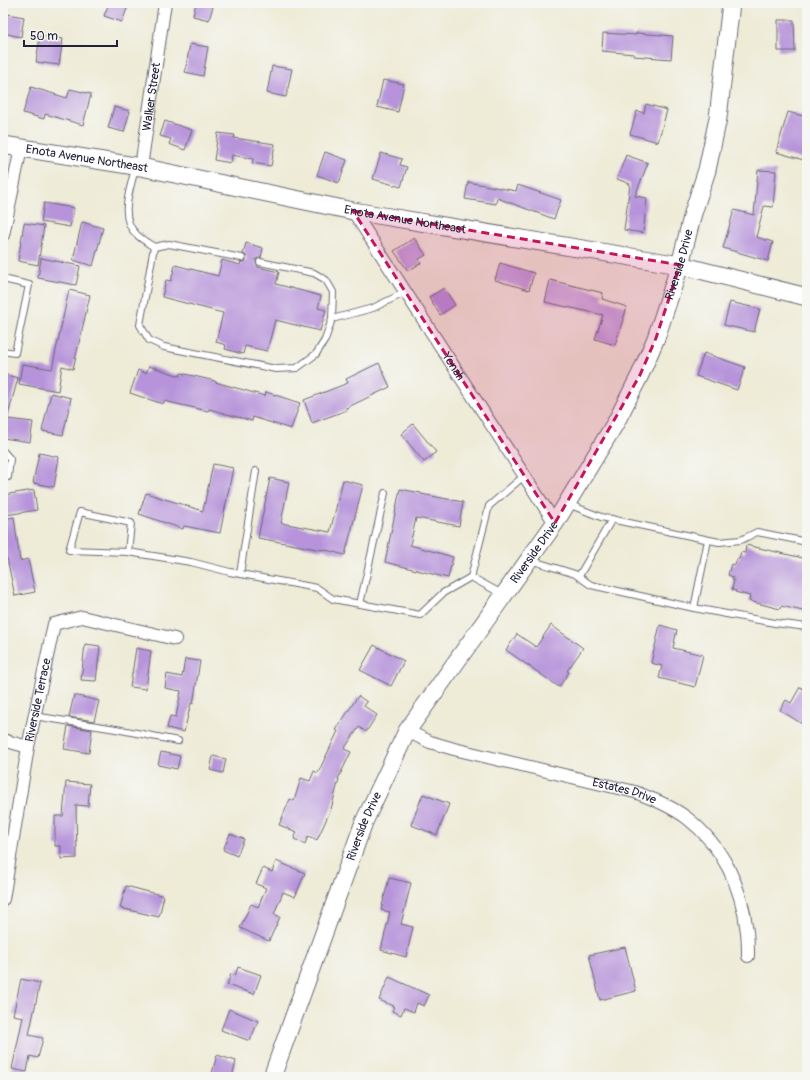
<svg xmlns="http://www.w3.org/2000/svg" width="810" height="1080" font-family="Pangolin,sans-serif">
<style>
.building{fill:#b693da}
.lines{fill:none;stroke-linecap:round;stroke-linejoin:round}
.lane-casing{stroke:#696872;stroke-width:8}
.street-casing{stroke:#696872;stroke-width:14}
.secondary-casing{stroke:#696872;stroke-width:19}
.lane{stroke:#fff;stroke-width:6}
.street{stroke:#fff;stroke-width:12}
.secondary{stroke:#fff;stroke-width:17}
.marked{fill:#c2185b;fill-opacity:0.2;stroke:#c2185b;stroke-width:3;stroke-dasharray:8 5;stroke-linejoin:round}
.labels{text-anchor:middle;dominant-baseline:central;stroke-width:4;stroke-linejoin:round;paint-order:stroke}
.street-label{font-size:12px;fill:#22223b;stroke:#f6f6f2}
</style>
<rect width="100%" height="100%" fill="#f6f6f2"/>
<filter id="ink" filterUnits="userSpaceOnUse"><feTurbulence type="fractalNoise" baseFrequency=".025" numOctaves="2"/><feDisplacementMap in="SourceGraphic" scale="8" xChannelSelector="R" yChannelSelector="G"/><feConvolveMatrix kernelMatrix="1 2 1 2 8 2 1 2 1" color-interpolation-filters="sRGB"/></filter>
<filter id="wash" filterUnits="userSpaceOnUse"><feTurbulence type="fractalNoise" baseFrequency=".012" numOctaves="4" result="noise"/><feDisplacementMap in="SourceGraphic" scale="16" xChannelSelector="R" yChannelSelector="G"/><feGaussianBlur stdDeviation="0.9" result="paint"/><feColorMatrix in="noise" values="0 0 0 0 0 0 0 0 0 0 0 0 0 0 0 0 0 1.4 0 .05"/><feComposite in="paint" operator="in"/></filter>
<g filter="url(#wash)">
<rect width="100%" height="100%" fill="#eeebd7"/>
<g id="blocks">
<g class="building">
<path d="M109 3H129L122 22 104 16Z"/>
<path d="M196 3H214L209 20 193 16Z"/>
<path d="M7 14 24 17 21 37 3 33Z"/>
<path d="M778 20H794L795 51H778Z"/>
<path d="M603 33 636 35V33L673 36 671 59 634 56V54L602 51Z"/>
<path d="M40 36 63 39 59 65 36 62Z"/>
<path d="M190 44 208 47 203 76 185 72Z"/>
<path d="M272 66 292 69 286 97 267 93Z"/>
<path d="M383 80 404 84 398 112 377 107Z"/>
<path d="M31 87 67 98 70 89 91 94 83 125 45 114 44 119 23 113Z"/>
<path d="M646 104 667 110 658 142 630 134 637 111 644 113Z"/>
<path d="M114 107 130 111 124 132 108 128Z"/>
<path d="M788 112 807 117V161L776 152Z"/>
<path d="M165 121 192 130 185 150 169 144 171 139 160 136Z"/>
<path d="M218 133 235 135 234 138 275 144 271 166 252 163 253 159 232 155 231 163 214 160Z"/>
<path d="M325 152 347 160 339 183 317 175Z"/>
<path d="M381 153 402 159 400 165 407 167 401 187 373 179Z"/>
<path d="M626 155 648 163 635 196 647 198 643 233 624 230 630 184 617 179Z"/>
<path d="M758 170 776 171 773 207 764 206 756 237 773 242 768 261 723 248 734 210 754 215Z"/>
<path d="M468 182 516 191 518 185 561 200 554 219 497 198 496 204 465 199Z"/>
<path d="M44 203 74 208 70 227 41 222Z"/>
<path d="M82 222 103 228 93 266 73 260Z"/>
<path d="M24 223 44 226 38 265 18 261Z"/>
<path d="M414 238 426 255 419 259 421 263 408 271 394 251Z"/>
<path d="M246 243 263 248 261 258 256 259V264L258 267 279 272 276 284 321 296 318 308 326 310 320 331 275 320 267 351 245 346 243 354 225 349 226 345 216 342 223 313 162 297 166 280 171 281 175 265 218 276 222 260 240 265 241 262H244L246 261V256L243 254Z"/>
<path d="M41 258 80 266 76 285 38 278Z"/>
<path d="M500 263 534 273 529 290 495 280Z"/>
<path d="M550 280 603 293 602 299 627 307 615 345 595 339 603 315 545 302Z"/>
<path d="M444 288 455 305 440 315 429 297Z"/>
<path d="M69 290 90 295 73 369 62 366 58 391 19 384 22 364 52 369Z"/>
<path d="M730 302 760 309 754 332 724 325Z"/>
<path d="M704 353 745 367 737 390 696 376Z"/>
<path d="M379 363 390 387 346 408 347 410 312 423 304 400 348 383 346 379Z"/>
<path d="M149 366 180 376 181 373 215 381V382L265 396 266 392 300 403 291 429 253 417 252 421 209 409 208 411 164 401 163 404 130 393 138 370 146 373Z"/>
<path d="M3 374 18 378 7 419 33 422 30 442 3 438Z"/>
<path d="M51 393 71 398 63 435 42 431Z"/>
<path d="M413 424 436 452 424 462 401 434Z"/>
<path d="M39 453 59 457 54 487 33 483Z"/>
<path d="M213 464 233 468 220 533 184 526 183 529 139 514 146 493 203 511Z"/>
<path d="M270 478 289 482 281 523 330 532 343 480 363 485 345 555 322 549V550L258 538Z"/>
<path d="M400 489 421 493V494L463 502 459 526 416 518 410 545 453 557 448 578 385 562Z"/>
<path d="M34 490 37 510 6 515 3 495Z"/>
<path d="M14 517 20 561 28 559 35 592 15 596 7 558H3V519Z"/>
<path d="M746 545 807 559V612L781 606 780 609 749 601 750 596 735 592 736 591 732 590 734 580H732L733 577 728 575 731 564 735 565 737 559H739L741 552 745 553Z"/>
<path d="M551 625 583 648 567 671 569 672 559 687 506 650 517 634 536 647Z"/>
<path d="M660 625 677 630 673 648 703 655 695 687 659 678 662 666 651 663Z"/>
<path d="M85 644 100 646 96 681 81 680Z"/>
<path d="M374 645 404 661 391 686 360 670Z"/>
<path d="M136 648 151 651 146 689 130 687Z"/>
<path d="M185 659 200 661 193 704 191 703 184 732 167 728 170 716 176 717 181 691 165 688 167 674 182 677Z"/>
<path d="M800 687 807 691V727L780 710 786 700 791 703Z"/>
<path d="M74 695 99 701 94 721 69 717Z"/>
<path d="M358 696 367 702 364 706 377 715 366 732 359 727 344 749 351 752 338 779H339L331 809 317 840 308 836 305 844 294 839 297 832 279 825 290 799 294 801 301 778 310 781 314 771 318 773 338 731 336 730Z"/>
<path d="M68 726 92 730 89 753 64 749Z"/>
<path d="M161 752 180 756 177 769 158 765Z"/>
<path d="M213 756 226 759 223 773 210 770Z"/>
<path d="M66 782 90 784 88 806 76 805 77 858 61 859V846H55V816H63Z"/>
<path d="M423 794 449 804 437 835 411 825Z"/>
<path d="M230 834 244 839 237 856 223 850Z"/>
<path d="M276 861 305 873 295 897 283 892 274 914 280 917 269 941 240 928 251 904 258 907 266 888 256 884 263 868 272 872Z"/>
<path d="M389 878 411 883 401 924 413 927 406 957 381 950 390 912 381 910Z"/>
<path d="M126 886 164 896 159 917 120 908Z"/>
<path d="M625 947 636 991 600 1000 589 955Z"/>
<path d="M238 967 261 975 254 994 227 985 231 974 235 976Z"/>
<path d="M389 977 429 995 424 1006 417 1003 414 1012 404 1008 401 1015 392 1011 394 1006 379 1000Z"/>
<path d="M21 979 40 983 29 1035 43 1038 38 1058 30 1056 27 1072 12 1069 23 1017 13 1015Z"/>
<path d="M229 1009 258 1021 250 1041 221 1030Z"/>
<path d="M217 1055 236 1061 232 1077H211Z"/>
</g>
</g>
</g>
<g filter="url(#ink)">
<use href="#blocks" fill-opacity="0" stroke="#696872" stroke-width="1"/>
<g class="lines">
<g class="lane-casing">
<g id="lane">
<path d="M135 168C131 188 118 217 136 234 141 239 148 243 154 247L140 325 149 340 164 347 276 369 297 368 316 354 325 340 332 319 373 308 406 292"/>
<path d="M154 247 169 244 242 258"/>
<path d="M260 262 314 273 326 280 333 292 332 319"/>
<path d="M3 279 29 285 15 353 3 351"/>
<path d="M3 451 10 459 8 477"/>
<path d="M568 504 601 517 719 542 741 540 757 532 807 542"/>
<path d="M128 552 131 523 80 512 69 550 128 552 191 562 230 572 317 588 333 599 420 615 443 593 471 577 502 594"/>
<path d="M530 560 575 574 591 585 694 608 775 623 807 627"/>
<path d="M240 574 256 471"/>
<path d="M579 576 612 519"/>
<path d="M471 577 489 506 524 476"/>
<path d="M360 604 385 493"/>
<path d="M694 608 708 540"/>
<path d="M34 716 116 729 178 741"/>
</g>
</g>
<g class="street-casing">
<g id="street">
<path id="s1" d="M141 167 165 3"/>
<path id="s2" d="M353 211 555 523"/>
<path d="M3 235 21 148"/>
<path id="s3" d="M407 731 430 742 454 749 635 792C653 799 671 806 687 818 723 846 742 887 747 932 748 940 748 948 748 956"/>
<path d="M3 740 28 747"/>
<path id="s4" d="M3 899 28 747 54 624 82 617 175 639"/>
</g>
</g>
<g class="secondary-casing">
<g id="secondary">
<path id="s5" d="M3 145 141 167 353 211 680 265 807 297"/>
<path id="s6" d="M272 1077 364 822 407 731 555 523 616 422 640 375 656 338 680 265 693 213 707 170 718 118 731 3"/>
</g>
</g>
<use href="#lane" class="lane"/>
<use href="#street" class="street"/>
<use href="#secondary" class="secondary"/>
</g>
</g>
<path class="marked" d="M353 211 680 265 656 338 640 375 555 523Z"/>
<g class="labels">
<g class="street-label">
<text stroke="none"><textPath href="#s1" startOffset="71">Walker Street</textPath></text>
<text stroke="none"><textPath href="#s5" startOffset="85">Enota Avenue Northeast</textPath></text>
<text stroke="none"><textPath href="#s5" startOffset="409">Enota Avenue Northeast</textPath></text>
<text stroke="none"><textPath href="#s6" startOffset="915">Riverside Drive</textPath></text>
<text stroke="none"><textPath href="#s2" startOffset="185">Yonah</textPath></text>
<text stroke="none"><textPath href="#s6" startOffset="591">Riverside Drive</textPath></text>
<text stroke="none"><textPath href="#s4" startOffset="202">Riverside Terrace</textPath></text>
<text stroke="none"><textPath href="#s3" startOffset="226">Estates Drive</textPath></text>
<text stroke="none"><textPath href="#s6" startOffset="267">Riverside Drive</textPath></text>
</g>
</g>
<rect width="810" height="1080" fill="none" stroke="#f6f6f2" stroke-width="16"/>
<path d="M24 40v6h93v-6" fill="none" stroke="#22223b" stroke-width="2"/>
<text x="30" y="40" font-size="12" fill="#22223b" stroke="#f6f6f2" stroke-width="3" paint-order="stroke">50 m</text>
</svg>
